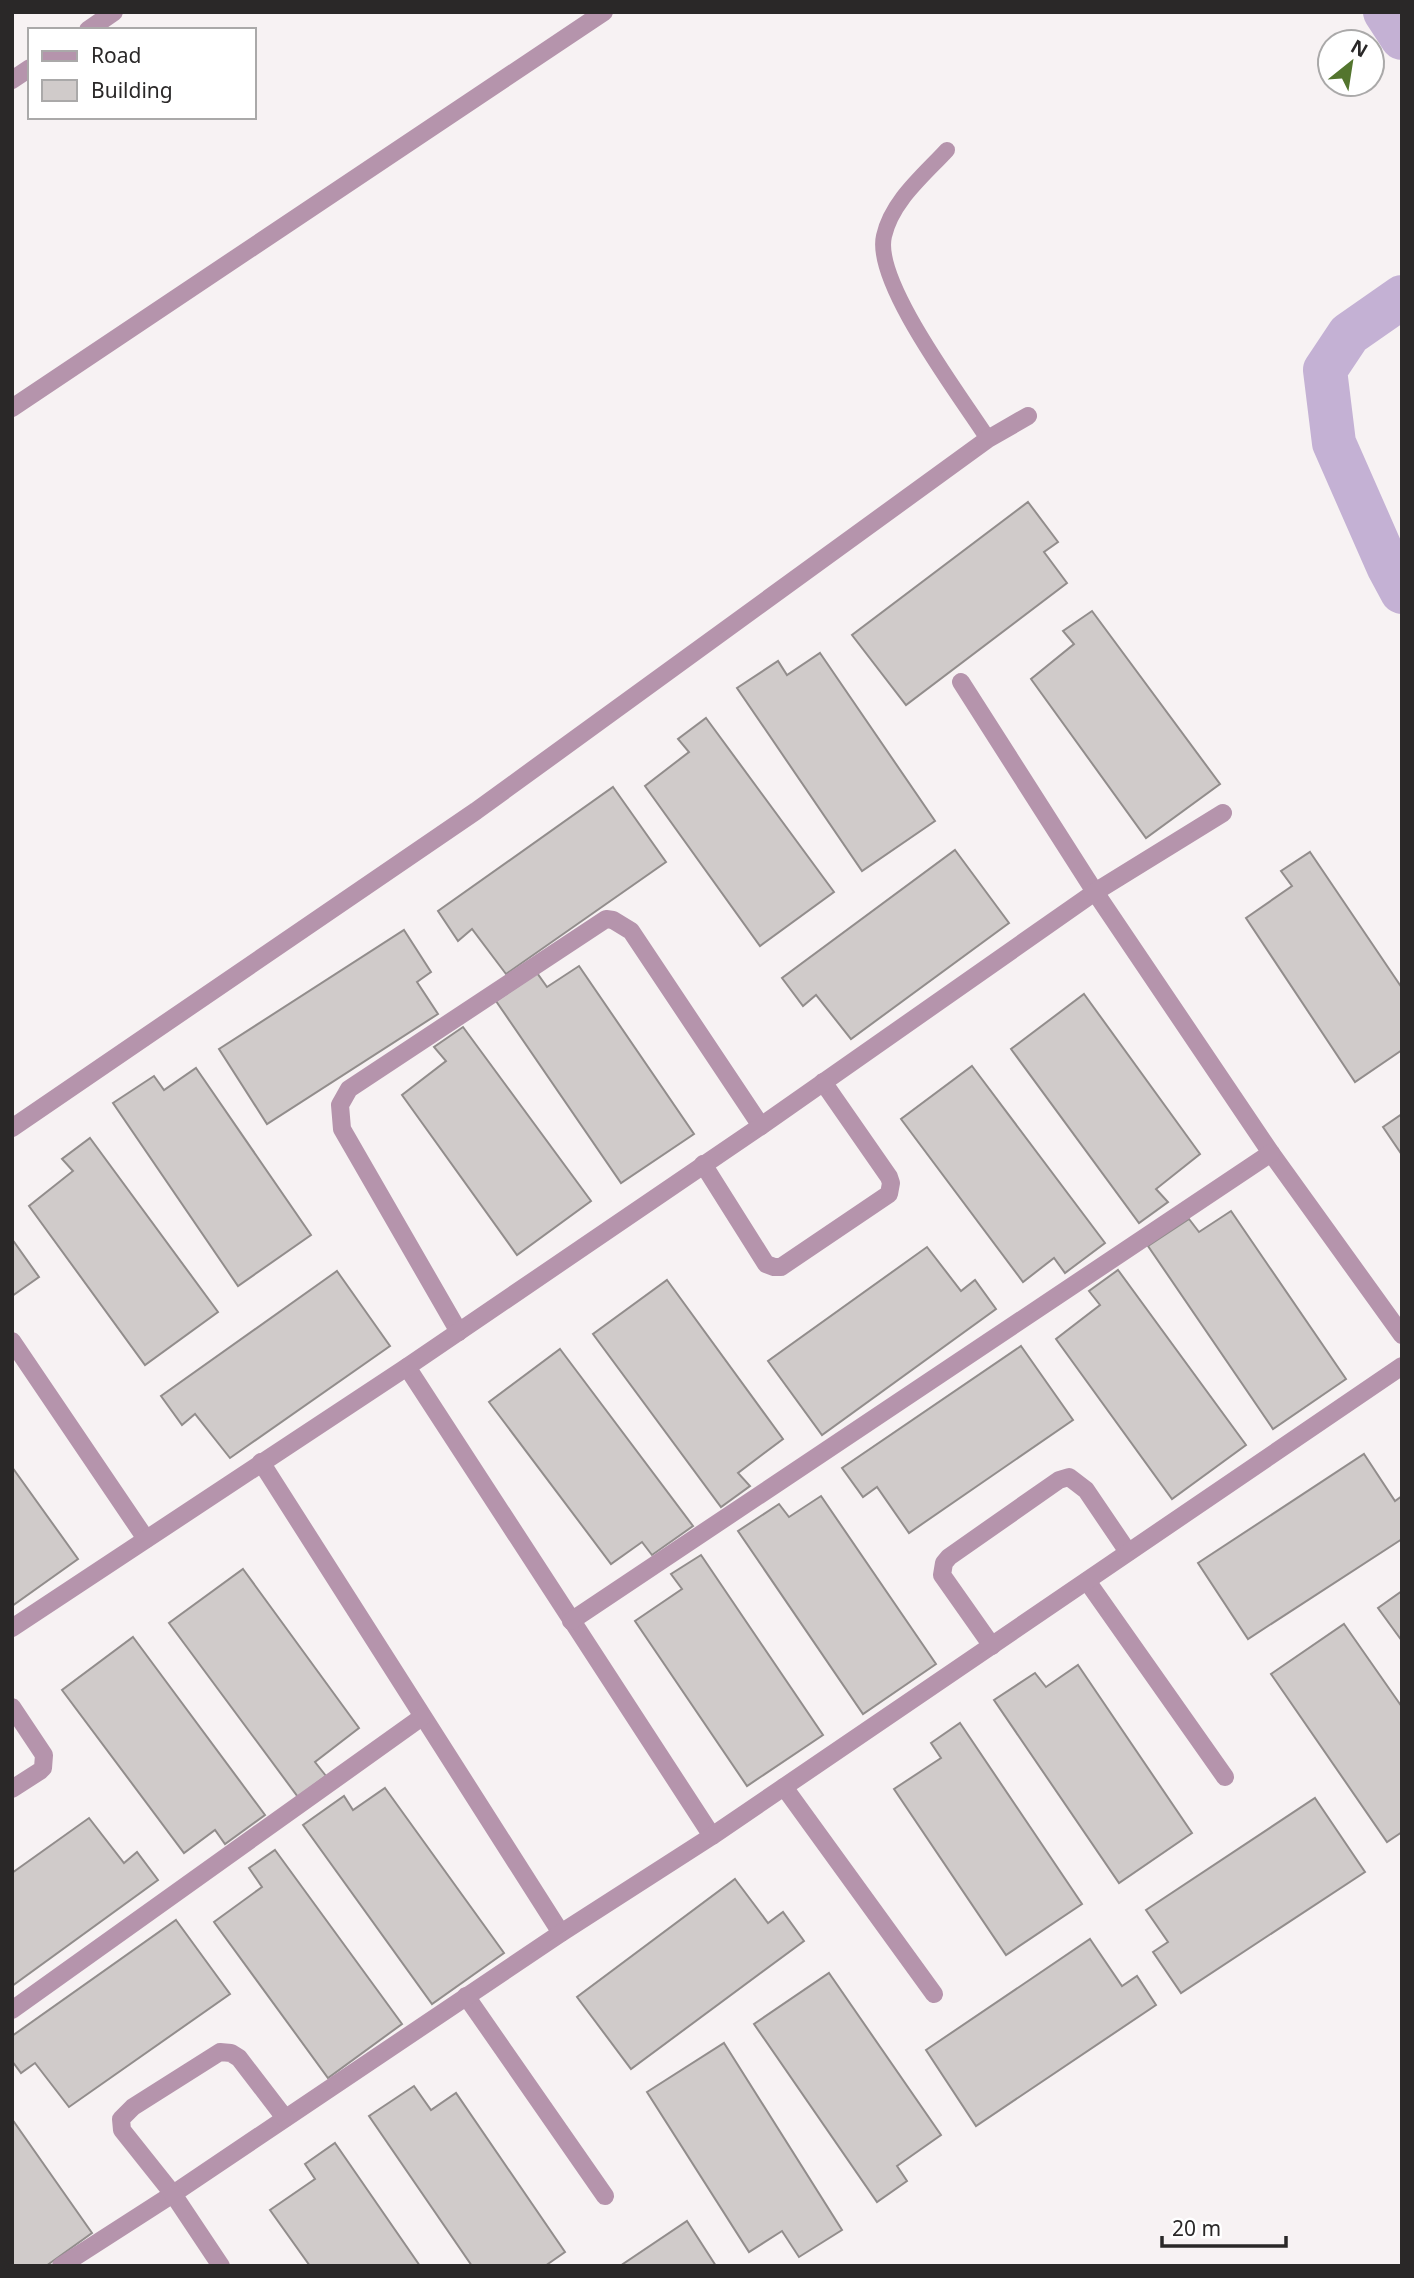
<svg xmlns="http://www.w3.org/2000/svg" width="1414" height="2278" font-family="'Noto Sans',sans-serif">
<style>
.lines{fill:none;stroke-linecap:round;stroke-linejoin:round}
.canal{stroke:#c4b1d4;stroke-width:44}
.building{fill:#d0cbca;stroke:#928d8c;stroke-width:2}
.service{stroke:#b594ac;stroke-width:16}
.minor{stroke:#b594ac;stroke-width:18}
</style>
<rect width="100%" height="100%" fill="#f7f2f3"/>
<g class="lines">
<g class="canal">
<path d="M1385 12 1402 38"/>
<path d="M1402 297 1349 334 1325 370 1334 443 1388 566 1402 592"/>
</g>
</g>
<g class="building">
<path d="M1028 502 1058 542 1044 552 1067 583 906 705 852 635Z"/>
<path d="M1092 611 1220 784 1146 838 1031 679 1074 644 1063 631Z"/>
<path d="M820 653 935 821 862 871 737 688 778 661 787 675Z"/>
<path d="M706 718 834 892 760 946 645 786 689 752 678 739Z"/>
<path d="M613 787 666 862 506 974 472 929 458 941 438 911Z"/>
<path d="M955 850 1009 923 851 1039 816 995 803 1006 782 978Z"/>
<path d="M1310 852 1402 988V1050L1355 1082 1246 918 1292 886 1281 871Z"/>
<path d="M404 930 431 972 417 982 438 1014 267 1124 219 1049Z"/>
<path d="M579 966 694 1134 621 1183 496 1001 537 973 547 987Z"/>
<path d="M1084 994 1200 1154 1156 1189 1168 1202 1139 1223 1011 1049Z"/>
<path d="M463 1027 591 1201 517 1255 402 1095 446 1061 434 1047Z"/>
<path d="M972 1066 1105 1243 1065 1273 1054 1258 1023 1282 901 1119Z"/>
<path d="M196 1068 311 1235 238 1286 113 1103 154 1076 164 1090Z"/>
<path d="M1402 1114V1155L1383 1127Z"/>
<path d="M90 1138 218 1312 145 1365 29 1206 73 1171 62 1159Z"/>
<path d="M1231 1211 1346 1379 1273 1429 1148 1246 1189 1219 1199 1232Z"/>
<path d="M12 1239 39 1277 12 1296Z"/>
<path d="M927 1247 961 1291 975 1280 996 1309 822 1435 768 1361Z"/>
<path d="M1118 1270 1246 1445 1172 1499 1056 1339 1100 1305 1089 1291Z"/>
<path d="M337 1271 390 1346 230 1458 195 1414 182 1425 161 1396Z"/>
<path d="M667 1280 783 1439 738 1473 750 1486 721 1507 593 1334Z"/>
<path d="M1021 1346 1073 1420 909 1533 877 1487 863 1497 842 1468Z"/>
<path d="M560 1349 693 1526 652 1555 642 1542 611 1564 489 1402Z"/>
<path d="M1364 1454 1395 1501 1402 1496V1539L1248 1639 1198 1563Z"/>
<path d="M12 1467 78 1559 12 1606Z"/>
<path d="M821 1496 936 1664 863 1714 738 1531 779 1504 789 1517Z"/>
<path d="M701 1555 823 1735 747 1786 635 1621 682 1589 671 1574Z"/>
<path d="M243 1569 359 1728 315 1762 326 1776 298 1797 169 1623Z"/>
<path d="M1402 1591V1641L1378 1608Z"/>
<path d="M1344 1624 1402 1707V1832L1387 1842 1271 1674Z"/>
<path d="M133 1637 265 1815 225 1844 215 1830 184 1853 62 1690Z"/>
<path d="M1078 1665 1192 1833 1119 1883 994 1700 1035 1673 1046 1687Z"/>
<path d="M960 1723 1082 1904 1006 1955 894 1789 941 1758 931 1743Z"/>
<path d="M385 1788 504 1953 432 2004 303 1825 344 1796 353 1810Z"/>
<path d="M1315 1798 1365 1872 1181 1993 1153 1952 1168 1942 1146 1910Z"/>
<path d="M89 1818 124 1863 137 1852 158 1880 12 1986V1873Z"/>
<path d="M275 1850 402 2024 328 2078 214 1922 262 1887 249 1868Z"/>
<path d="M735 1879 768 1923 783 1912 804 1941 631 2069 577 1997Z"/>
<path d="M176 1920 230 1994 69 2107 35 2063 21 2073 12 2061V2036Z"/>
<path d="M1090 1939 1122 1986 1137 1976 1156 2005 976 2126 926 2050Z"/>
<path d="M829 1973 941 2135 897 2166 907 2181 877 2202 754 2024Z"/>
<path d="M724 2043 842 2230 799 2257 782 2231 749 2252 647 2092Z"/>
<path d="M414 2086 431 2110 456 2093 565 2252 545 2266H472L369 2116Z"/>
<path d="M12 2119 92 2233 46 2266H12Z"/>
<path d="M335 2143 420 2266H310L270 2210 315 2179 305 2164Z"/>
<path d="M687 2221 716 2266H620Z"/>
</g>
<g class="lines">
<path class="service" d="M947 150C923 176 892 201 884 236 873 282 962 398 988 439"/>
<g class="minor">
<path d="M88 30 114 12"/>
<path d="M12 80 30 68"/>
<path d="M12 408 604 12"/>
<path d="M961 682 1095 892 1271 1153 1402 1335"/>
<path d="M12 1128 476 811 988 439 1028 416"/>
<path d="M703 1164 766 1264 774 1267H781L889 1194 891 1183 889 1177 823 1082"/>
<path d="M459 1332 342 1129 340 1105 349 1089 606 919 613 920 631 931 761 1126"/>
<path d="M12 1341 146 1539"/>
<path d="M407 1367 712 1836"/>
<path d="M261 1462 561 1933"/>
<path d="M1087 1581 1225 1777"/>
<path d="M571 1621 1271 1153"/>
<path d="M12 1628 407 1367 761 1126 1095 892 1223 813"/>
<path d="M992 1646 942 1575 944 1563 949 1557 1059 1480 1069 1477 1086 1490 1128 1552"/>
<path d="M12 1707 44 1755 43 1768 40 1771 12 1789"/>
<path d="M784 1787 934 1994"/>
<path d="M466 1996 605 2196"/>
<path d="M12 2010 422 1717"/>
<path d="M61 2266 173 2194 561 1933 712 1836 1402 1366"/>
<path d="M221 2266 173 2194 122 2130 121 2119 133 2107 220 2052 231 2053 239 2058 285 2118"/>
</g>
</g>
<rect width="1414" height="2278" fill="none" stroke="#2a2828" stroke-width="28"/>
<rect x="28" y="28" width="228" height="91" fill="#ffffff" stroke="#aaa9a9" stroke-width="2"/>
<rect x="42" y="51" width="35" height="10" fill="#b594ac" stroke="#aaa9a9" stroke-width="2"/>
<text x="91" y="63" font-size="21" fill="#2a2828">Road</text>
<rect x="42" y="80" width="35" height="21" fill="#d0cbca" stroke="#aaa9a9" stroke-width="2"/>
<text x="91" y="98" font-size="21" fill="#2a2828">Building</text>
<g transform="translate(1351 63) rotate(30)"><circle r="33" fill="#ffffff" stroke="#aaa9a9" stroke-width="2"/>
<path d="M0-5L12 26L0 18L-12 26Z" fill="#53752e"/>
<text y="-10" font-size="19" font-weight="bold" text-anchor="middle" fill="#2a2828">N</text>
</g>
<path d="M1162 2236v10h124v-10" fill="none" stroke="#2a2828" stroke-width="3.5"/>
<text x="1172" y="2236" font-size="21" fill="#2a2828" stroke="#ffffff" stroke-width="5" paint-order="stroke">20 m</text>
</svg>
